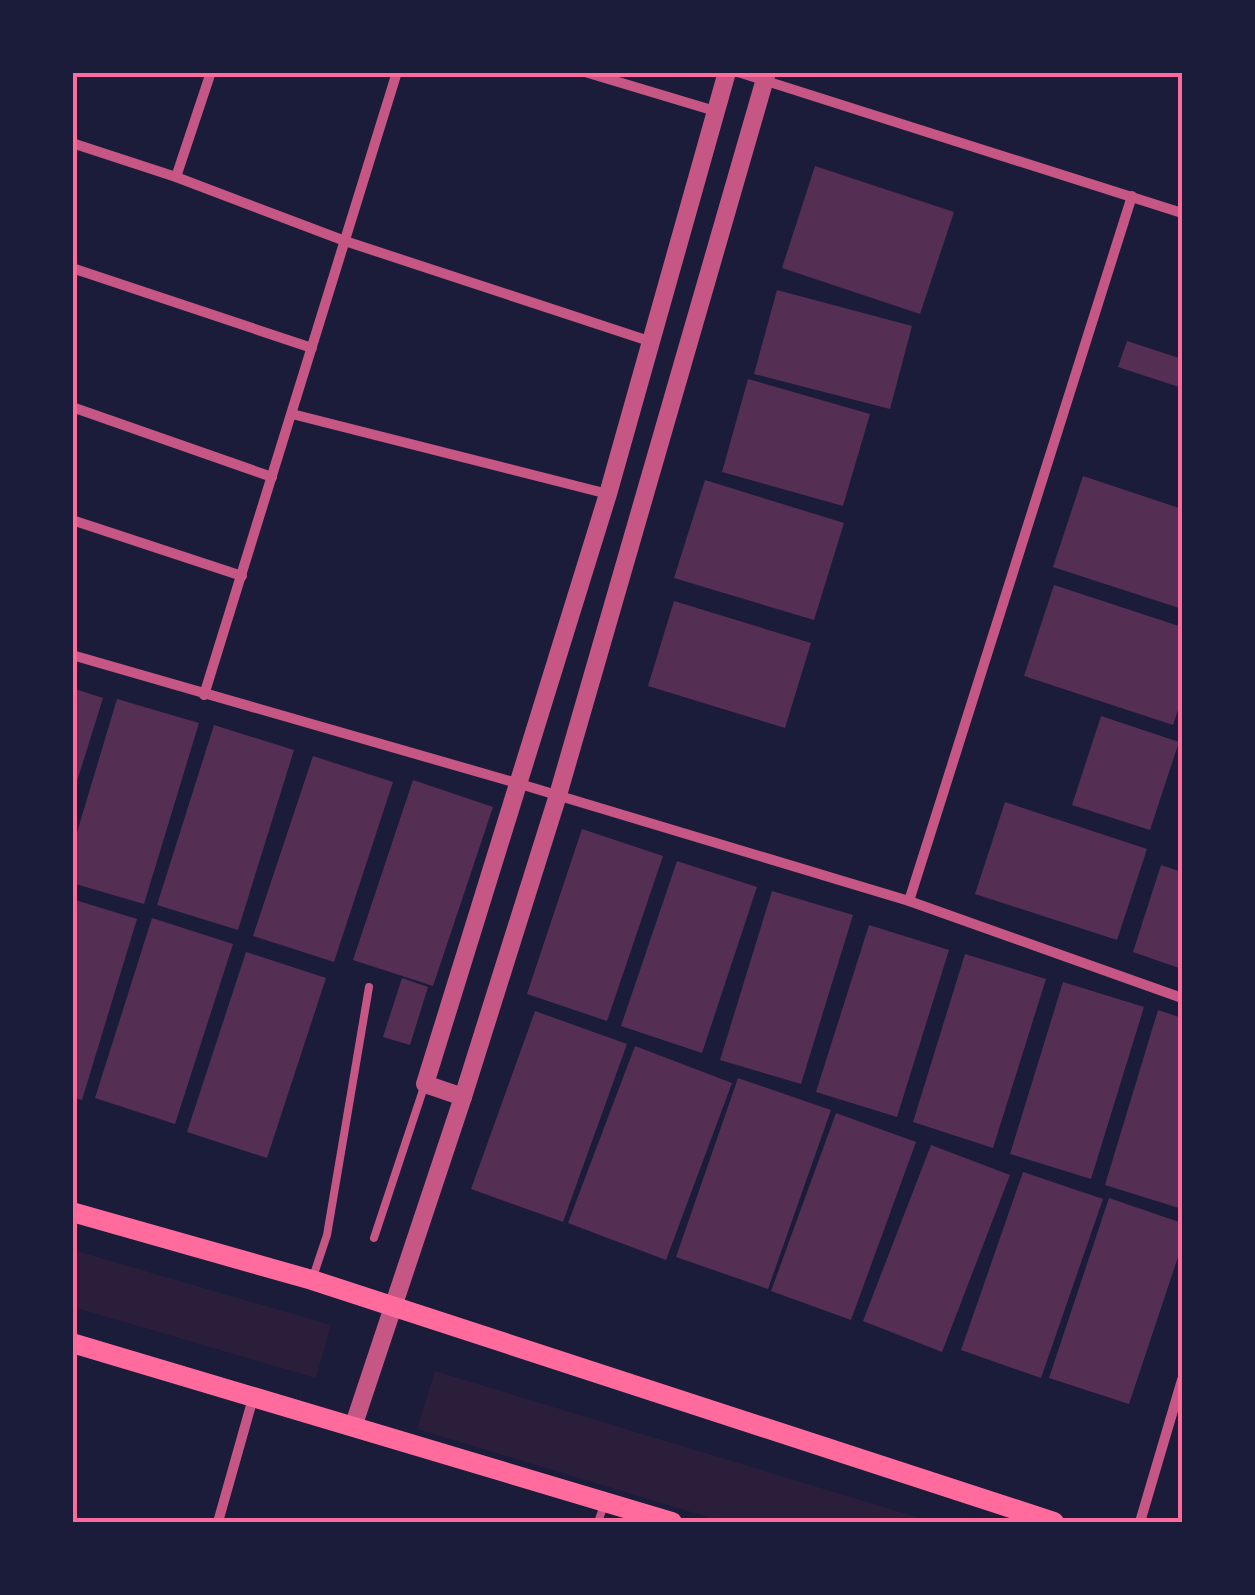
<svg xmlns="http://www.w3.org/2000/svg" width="1255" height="1595" font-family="Cabin,sans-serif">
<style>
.green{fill:#2a1e3b}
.building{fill:#542f53}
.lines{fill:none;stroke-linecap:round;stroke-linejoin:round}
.service{stroke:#c65784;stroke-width:8}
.minor{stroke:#c65784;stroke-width:10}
.tertiary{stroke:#c65784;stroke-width:18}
.secondary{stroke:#ff6b9d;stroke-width:20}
.neatline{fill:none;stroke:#ff6b9d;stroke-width:4}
</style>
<rect width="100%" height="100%" fill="#1b1b3a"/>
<g class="green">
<path d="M73 1250 331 1325 316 1378 73 1307Z"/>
<path d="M435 1371 933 1522H724L417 1429Z"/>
</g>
<g class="building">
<path d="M815 166 954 212 920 314 782 268Z"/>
<path d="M777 290 912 326 890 409 754 374Z"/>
<path d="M1127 341 1182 359V388L1118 367Z"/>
<path d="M748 379 870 414 843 506 722 472Z"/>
<path d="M1083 476 1182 509V609L1053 567Z"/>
<path d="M705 480 844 523 814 620 674 578Z"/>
<path d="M1054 585 1182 627V698L1173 725 1024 676Z"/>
<path d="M674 601 811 643 785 728 648 686Z"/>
<path d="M72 688 103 698 73 794H72Z"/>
<path d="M117 699 199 723 144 904 72 883V849Z"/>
<path d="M1101 716 1179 742 1150 830 1072 805Z"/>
<path d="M214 725 294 750 238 930 157 905Z"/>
<path d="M313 756 393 782 334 962 253 936Z"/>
<path d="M413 780 493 807 433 986 353 960Z"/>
<path d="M1005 802 1147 849 1117 940 975 894Z"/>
<path d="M582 829 663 856 607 1021 527 994Z"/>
<path d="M677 861 757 887 702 1053 621 1026Z"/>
<path d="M1161 865 1182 872V969L1133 952Z"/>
<path d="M772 891 853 915 801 1084 720 1060Z"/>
<path d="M72 899 137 919 82 1100 72 1097Z"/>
<path d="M152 918 233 944 175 1124 95 1098Z"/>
<path d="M869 925 949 950 897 1117 816 1092Z"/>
<path d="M246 952 326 978 267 1158 187 1132Z"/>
<path d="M965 954 1046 979 993 1148 913 1122Z"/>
<path d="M402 978 428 987 410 1045 383 1037Z"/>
<path d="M1063 982 1144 1007 1091 1179 1010 1154Z"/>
<path d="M1158 1010 1182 1018V1209L1105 1185Z"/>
<path d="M535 1011 627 1044 563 1222 471 1189Z"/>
<path d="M635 1046 732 1083 666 1260 568 1223Z"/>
<path d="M738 1078 831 1110 768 1289 676 1257Z"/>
<path d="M836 1113 916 1142 851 1320 771 1291Z"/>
<path d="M931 1145 1010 1175 942 1352 863 1321Z"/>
<path d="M1023 1172 1103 1199 1041 1378 961 1350Z"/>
<path d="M1109 1198 1182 1223V1245L1129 1404 1049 1378Z"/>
</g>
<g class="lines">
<g class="service">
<path d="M374 1238 425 1084"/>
<path d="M313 1277 327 1235 369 987"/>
<path d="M598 1522 604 1505"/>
</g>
<g class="minor">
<path d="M585 72 715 111"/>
<path d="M738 72 1182 213"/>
<path d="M72 143 176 177 345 241 652 342"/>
<path d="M176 177 211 72"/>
<path d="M72 268 312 348"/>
<path d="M72 407 272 477"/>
<path d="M292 414 608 494"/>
<path d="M72 520 242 576"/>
<path d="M72 655 520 784 909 901 1182 998"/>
<path d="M204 695 397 72"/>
<path d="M909 901 1132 196"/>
<path d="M218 1522 253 1398"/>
<path d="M1140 1522 1182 1380"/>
</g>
<g class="tertiary">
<path d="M463 1097 425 1084 608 494 727 72"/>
<path d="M353 1427 463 1097 558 795 767 72"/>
</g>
<g class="secondary">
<path d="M72 1212 312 1280 1054 1522"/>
<path d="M72 1343 672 1522"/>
</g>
</g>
<rect width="1255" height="1595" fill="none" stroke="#1b1b3a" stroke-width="150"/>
<rect x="75" y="75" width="1105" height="1445" class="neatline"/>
</svg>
